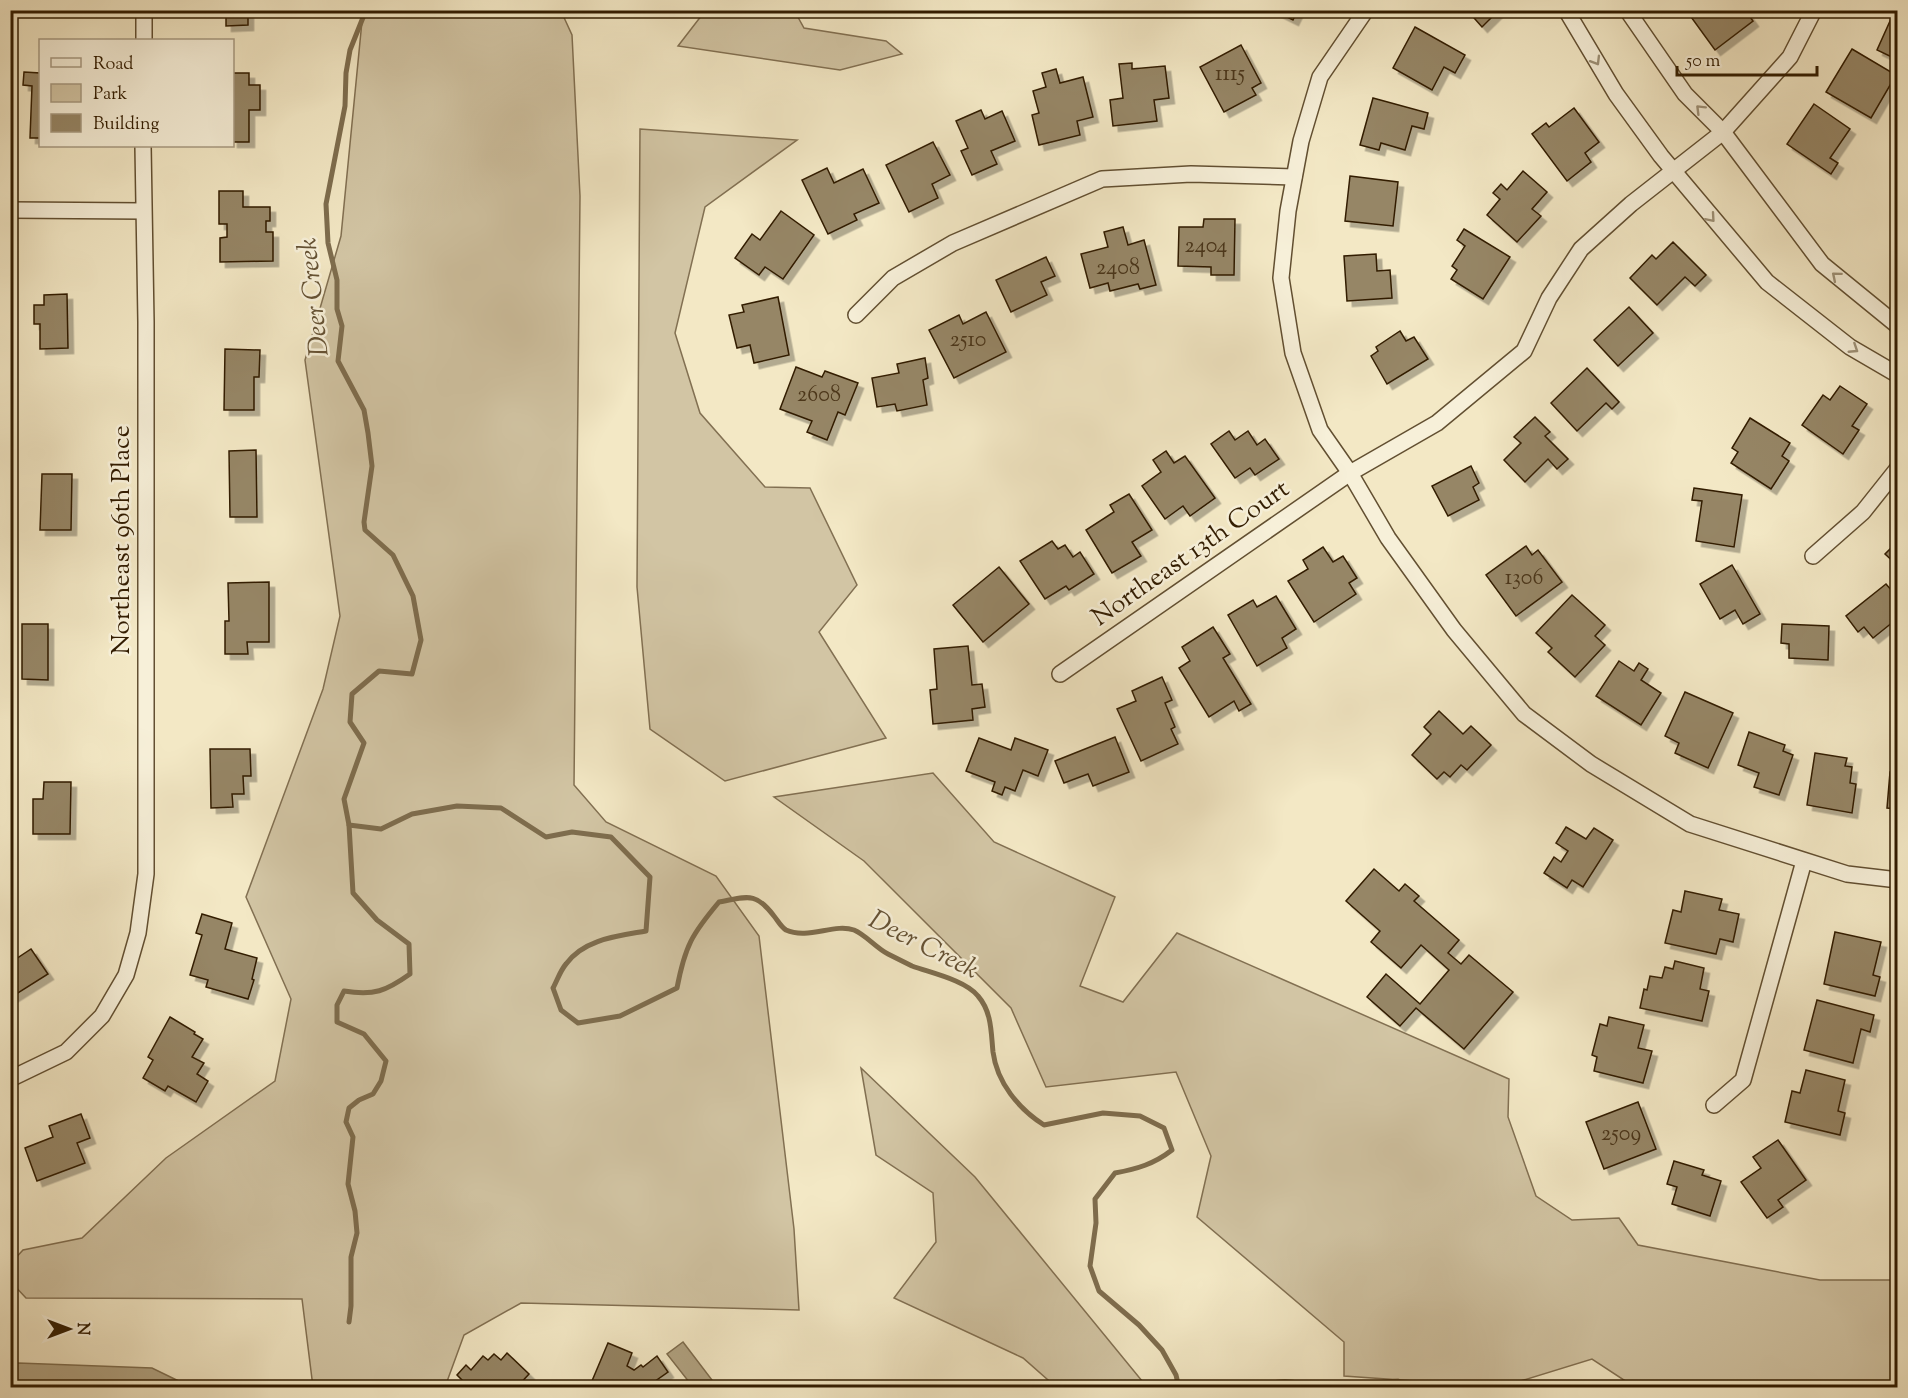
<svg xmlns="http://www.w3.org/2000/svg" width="1908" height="1398" font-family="'Sorts Mill Goudy',serif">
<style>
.green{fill:#d2c5a4;stroke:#827052;stroke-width:1.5}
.water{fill:#b1a382;stroke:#7e6d4e;stroke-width:1.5}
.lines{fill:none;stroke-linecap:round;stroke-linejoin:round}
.stream{stroke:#7e6d4e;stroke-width:5}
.building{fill:#968666;stroke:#321c00;stroke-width:1.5;filter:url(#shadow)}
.minor-casing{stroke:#624f31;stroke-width:18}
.minor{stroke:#f7f0d9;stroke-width:15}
.oneway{stroke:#9e9177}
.labels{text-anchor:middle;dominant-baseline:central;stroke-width:5;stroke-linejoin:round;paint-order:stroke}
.number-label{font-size:22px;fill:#4b361a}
.street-label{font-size:26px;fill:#321c00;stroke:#f7f0d9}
.water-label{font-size:27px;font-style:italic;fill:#655234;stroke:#f7f0d9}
</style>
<defs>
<filter id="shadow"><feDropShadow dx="5.5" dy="5.5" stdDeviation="0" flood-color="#0004"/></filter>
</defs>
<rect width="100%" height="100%" fill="#f3e8c5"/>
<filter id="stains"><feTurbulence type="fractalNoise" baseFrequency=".00333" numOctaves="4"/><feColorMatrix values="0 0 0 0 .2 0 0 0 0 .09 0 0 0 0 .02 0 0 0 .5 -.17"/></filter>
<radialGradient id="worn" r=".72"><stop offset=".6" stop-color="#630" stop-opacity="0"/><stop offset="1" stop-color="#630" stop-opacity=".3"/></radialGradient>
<g class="green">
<path d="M794 10 804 28 886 41 902 54 840 70 678 46 705 11Z"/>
<path d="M363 11H561L572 35 580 196 574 785 606 822 716 876 759 936 794 1229 799 1310 521 1303 464 1335 445 1387H313L302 1299 26 1298 11 1282V1263L23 1250 82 1238 166 1158 275 1081 291 999 246 897 323 689 340 616 305 360 341 236Z"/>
<path d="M640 129 797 140 705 207 675 333 700 413 765 487 810 488 857 585 819 632 886 738 725 781 650 729 637 587Z"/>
<path d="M933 773 994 842 1115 897 1080 986 1123 1002 1177 933 1509 1079 1508 1117 1536 1196 1572 1220 1619 1218 1638 1245 1820 1280H1897V1387H1628L1627 1382 1592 1359 1501 1387 1344 1376V1342L1197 1217 1211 1156 1176 1072 1046 1087 1011 1008 864 861 774 797Z"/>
<path d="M861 1068 975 1177 1147 1387H1056L1023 1358 894 1298 936 1242 933 1193 876 1155Z"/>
</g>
<g class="water">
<path d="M683 1342 712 1380 701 1387H693L667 1354Z"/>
<path d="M18 1363 152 1368 191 1387H11V1369Z"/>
</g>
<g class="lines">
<g class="stream">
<path d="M366 10 350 50 346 73 345 106 326 204 328 243 337 280V309L342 326 338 361 364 410 368 433 372 466 364 522 365 530 393 555 413 596 421 640 412 674 379 671 352 694 350 722 364 743 344 799 349 825 381 829 412 814 457 806 501 808 546 837 572 832 611 837 650 877 646 931C618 936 584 939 566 964 560 971 557 981 553 988L561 1010 578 1023 620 1016 677 988C685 946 692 934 719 902 747 897 755 891 774 916 778 921 781 927 786 930 808 940 834 923 854 930 866 935 876 948 888 954 896 958 904 962 912 966 931 973 965 980 978 996 992 1012 991 1033 993 1052 997 1083 1019 1109 1044 1125L1103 1113 1140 1116 1164 1128 1172 1150C1154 1164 1137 1169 1115 1173L1095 1199 1096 1223 1090 1266 1099 1291 1139 1325 1162 1350 1176 1375 1179 1388"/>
<path d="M349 825 353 893 377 920 409 944 410 974C386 991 374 996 344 991L337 1005V1022L364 1034 386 1061 381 1081 373 1094 359 1100 349 1108 346 1122 353 1137 348 1184 355 1211 357 1233 351 1257V1306L349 1322"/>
<path d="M1259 1388C1277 1378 1300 1382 1318 1388"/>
<path d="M1369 1388 1376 1383 1398 1381 1404 1388"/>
<path d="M1566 1388 1581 1385 1584 1388"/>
</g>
</g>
<g class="building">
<path d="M226 10H248V25L226 26Z"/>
<path d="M1273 10H1298L1293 20Z"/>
<path d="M1467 10H1499L1482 27Z"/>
<path d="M1686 10H1745L1753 21 1715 50Z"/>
<path d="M1895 10H1898V60L1877 50Z"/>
<path d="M1415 27 1465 55 1455 73 1444 67 1432 90 1393 68Z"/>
<path d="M1241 45 1261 83 1252 88 1256 95 1224 112 1200 67Z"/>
<path d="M1852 49 1896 75 1871 118 1826 92Z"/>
<path d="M1132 63V69L1165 66 1169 98 1154 100 1157 121 1113 126 1110 100 1123 98 1119 64Z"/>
<path d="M1056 69 1060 83 1083 77 1093 117 1077 121 1080 135 1039 145 1032 115 1039 113 1033 91 1046 87 1042 73Z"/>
<path d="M24 72 40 73V138H30L32 86 23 85Z"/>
<path d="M232 73H249V85H260V110H249V142H232Z"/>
<path d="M1373 98 1428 113 1424 129 1412 126 1405 150 1381 143 1379 150 1360 145Z"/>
<path d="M1814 104 1850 129 1830 158 1838 163 1831 174 1787 144Z"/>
<path d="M1574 108 1599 142 1585 153 1591 162 1567 181 1532 134 1546 123 1549 127Z"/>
<path d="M981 110 985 119 1002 111 1015 141 991 151 997 164 972 175 961 151 968 148 956 121Z"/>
<path d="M933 142 950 175 932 184 938 198 909 212 886 165Z"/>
<path d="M827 168 834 183 863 169 879 203 854 214 857 220 828 234 802 180Z"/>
<path d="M1523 171 1547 192 1532 209 1541 216 1517 242 1487 215 1500 199 1493 193 1501 184 1507 190Z"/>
<path d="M1350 176 1398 182 1393 226 1345 221Z"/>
<path d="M219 191H243V207H270V221H266V232H273V261L220 262V238L227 237V224H219Z"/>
<path d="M781 211 814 235 783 279 765 267 759 275 735 258 752 234 760 240Z"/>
<path d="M1204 219H1235L1234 275H1211V267L1178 266 1179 227H1203Z"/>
<path d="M1123 227 1128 245 1144 240 1156 285 1140 289 1138 284 1110 291 1108 283 1090 288 1081 254 1108 247 1104 232Z"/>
<path d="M1464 229 1510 257 1483 299 1451 279 1457 270 1452 266 1465 246 1457 240Z"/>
<path d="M1673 242 1706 275 1695 286 1685 277 1657 305 1630 278 1652 255 1656 259Z"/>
<path d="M1376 254 1377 271 1390 270 1392 298 1347 301 1344 256Z"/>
<path d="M1046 257 1055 276 1041 282 1047 295 1011 312 996 280Z"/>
<path d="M67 294 68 348 40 349V324H34V305H44V295Z"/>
<path d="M778 297 789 355 754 363 750 345 737 348 729 315 744 312 742 305Z"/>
<path d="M1629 307 1653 333 1618 366 1594 340Z"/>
<path d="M986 312 1006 352 954 378 929 330 959 315 963 324Z"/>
<path d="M1400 331 1406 341 1414 337 1428 359 1387 384 1371 356 1378 351 1376 347Z"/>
<path d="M225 349 260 350 259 377H254V410H224Z"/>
<path d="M925 358 928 378 923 380 927 405 897 411 895 404 877 407 872 378 899 373 897 364Z"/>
<path d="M796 367 822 377 825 371 858 383 845 415 838 412 827 440 807 432 812 421 780 409Z"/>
<path d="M1587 368 1619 402 1612 409 1606 403 1577 431 1551 403Z"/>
<path d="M1840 386 1867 404 1852 426 1859 430 1843 454 1802 425 1823 395 1830 400Z"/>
<path d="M1535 417 1550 432 1545 436 1568 459 1557 469 1548 459 1525 482 1504 460 1521 443 1514 437Z"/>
<path d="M1750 418 1790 443 1782 456 1789 461 1771 489 1731 463 1738 452 1732 448Z"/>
<path d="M1229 431 1235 440 1248 431 1257 445 1265 439 1279 459 1255 475 1250 468 1235 478 1211 444Z"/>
<path d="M256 450 257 517H230L229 451Z"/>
<path d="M1166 451 1174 463 1185 456 1215 498 1190 516 1183 506 1165 519 1142 486 1161 472 1153 460Z"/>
<path d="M1471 466 1479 483 1473 487 1479 500 1448 516 1432 486Z"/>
<path d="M42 474H72L71 530H40Z"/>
<path d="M1694 488 1742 495 1734 547 1696 541 1702 501 1692 500Z"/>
<path d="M1129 494 1152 530 1132 542 1141 556 1112 573 1086 530 1114 512 1110 505Z"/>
<path d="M1052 541 1058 549 1065 545 1073 557 1080 552 1094 574 1069 590 1066 586 1045 599 1020 561Z"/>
<path d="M1898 541V566L1885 554Z"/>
<path d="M1526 546 1532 555 1538 550 1562 582 1516 616 1486 575Z"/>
<path d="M1323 547 1333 562 1343 556 1357 578 1349 583 1356 594 1314 622 1288 581 1308 569 1303 560Z"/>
<path d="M1732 565 1760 614 1743 624 1735 610 1720 619 1700 584Z"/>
<path d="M999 567 1029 604 983 642 953 605Z"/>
<path d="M269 582V642H247L248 654H225V621H229L228 583Z"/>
<path d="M1886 584 1898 598V618L1873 638 1864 627 1858 632 1846 616Z"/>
<path d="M1572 595 1605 625 1595 636 1605 645 1575 677 1548 652 1552 648 1536 633Z"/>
<path d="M1276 596 1296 629 1282 638 1287 648 1257 666 1228 615 1253 600 1257 607Z"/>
<path d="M22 624H48V680L22 679Z"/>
<path d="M1782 624 1829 626 1828 660 1789 658V644L1781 643Z"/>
<path d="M1213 627 1230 654 1223 658 1251 704 1239 711 1234 701 1209 717 1179 668 1190 661 1182 647Z"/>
<path d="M968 646 972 685 982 684 985 707 972 709 973 720 933 724 930 690 937 689 934 649Z"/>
<path d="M1619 661 1634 671 1639 663 1648 669 1641 680 1661 693 1641 725 1596 696Z"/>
<path d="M1162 677 1172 700 1165 703 1175 727 1171 729 1178 744 1141 761 1117 709 1136 701 1132 691Z"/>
<path d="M1685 692 1733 713 1708 768 1675 753 1679 743 1665 736Z"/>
<path d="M1439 711 1463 734 1471 726 1491 745 1467 770 1461 765 1450 777 1444 772 1437 779 1412 755 1431 734 1424 727Z"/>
<path d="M1749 732 1785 745 1783 751 1793 755 1779 795 1754 787 1759 773 1738 765Z"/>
<path d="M1115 737 1129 772 1093 786 1088 774 1064 783 1055 761Z"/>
<path d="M979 738 1011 750 1015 738 1048 750 1038 776 1023 770 1015 791 1005 787 1002 795 992 791 995 782 966 771Z"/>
<path d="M210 749H250L251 776H243L244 794H232L233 807 211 808Z"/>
<path d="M1815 753 1847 758 1845 766 1852 767 1850 783 1856 784 1852 813 1807 805Z"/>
<path d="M1890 772 1898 773V809L1887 808Z"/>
<path d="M44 782H71L70 834H33V799H43Z"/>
<path d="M1566 827 1586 839 1594 828 1613 840 1583 887 1572 880 1567 888 1544 873 1554 857 1561 862 1568 851 1556 843Z"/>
<path d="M1374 869 1399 891 1405 884 1419 896 1414 901 1459 940 1448 953 1461 964 1469 955 1513 992 1464 1049 1416 1008 1400 1026 1367 997 1386 974 1420 1004 1449 970 1421 945 1401 968 1371 942 1380 931 1346 901Z"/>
<path d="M1685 891 1722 899 1719 910 1739 914 1733 942 1720 939 1716 954 1665 943 1673 910 1681 912Z"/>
<path d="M202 914 232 923 225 949 257 958 252 979 254 980 248 999 206 987 208 980 190 975 202 935 196 933Z"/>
<path d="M1835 932 1881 942 1873 975 1880 977 1875 996 1824 984Z"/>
<path d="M31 949 48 974 10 998V963Z"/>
<path d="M1675 961 1704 968 1700 989 1709 991 1702 1021 1640 1008 1644 989 1647 990 1650 976 1662 978 1665 967 1673 969Z"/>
<path d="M1817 1000 1874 1015 1870 1032 1861 1029 1853 1063 1804 1050Z"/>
<path d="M170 1017 195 1032 194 1034 203 1039 192 1057 204 1063 197 1074 208 1081 196 1102 168 1086 165 1091 143 1078 153 1060 148 1057Z"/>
<path d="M1609 1017 1644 1025 1638 1048 1652 1051 1643 1083 1594 1071 1597 1057 1592 1055 1600 1024 1607 1026Z"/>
<path d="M1806 1070 1845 1080 1838 1111 1845 1113 1840 1135 1785 1122 1792 1091 1800 1093Z"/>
<path d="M1638 1102 1656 1149 1604 1169 1586 1122Z"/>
<path d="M81 1114 90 1138 77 1143 85 1163 37 1181 25 1148 53 1137 49 1126Z"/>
<path d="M1778 1140 1806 1180 1778 1200 1783 1207 1767 1218 1741 1182 1761 1168 1753 1157Z"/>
<path d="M1674 1161 1704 1170 1702 1175 1721 1181 1710 1216 1672 1204 1677 1187 1667 1184Z"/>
<path d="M608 1343 632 1353 627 1366 634 1370 641 1365 643 1367 657 1356 668 1372 654 1382 658 1388H589Z"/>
<path d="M507 1353 529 1374 516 1388H466L468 1386 457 1375 466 1365 471 1370 483 1356 488 1360 494 1354 501 1360Z"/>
</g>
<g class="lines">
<g class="minor-casing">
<g id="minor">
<path d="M1366 10 1320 77 1301 141 1288 211 1281 278 1293 353 1320 430 1350 473 1388 538 1454 630 1524 714 1591 764 1690 824 1847 874 1898 880"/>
<path d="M1566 10 1616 94 1661 156 1767 282 1850 347 1898 375"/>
<path d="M1627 10 1685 94 1723 132 1822 264 1898 326"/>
<path d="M144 40V10"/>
<path d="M10 210 143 211"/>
<path d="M856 315 893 278 953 243 1102 179 1191 174 1294 177"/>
<path d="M1813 556 1863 512 1898 468"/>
<path d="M1060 674 1350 473 1437 423 1524 351 1549 298 1581 249 1631 204 1723 132 1790 57 1814 10"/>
<path d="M10 1079 66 1052 102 1016 126 975 138 933 146 874V322L143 146"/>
<path d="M1714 1105 1743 1080 1804 861"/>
</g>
</g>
<use href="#minor" class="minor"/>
</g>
<defs><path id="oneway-chevron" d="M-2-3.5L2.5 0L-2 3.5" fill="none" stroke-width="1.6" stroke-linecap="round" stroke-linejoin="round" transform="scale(1.5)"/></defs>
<g class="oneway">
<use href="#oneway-chevron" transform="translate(1596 61) rotate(59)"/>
<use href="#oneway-chevron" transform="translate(1700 109) rotate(-135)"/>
<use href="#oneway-chevron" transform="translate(1711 218) rotate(49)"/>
<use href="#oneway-chevron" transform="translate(1836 276) rotate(-140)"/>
<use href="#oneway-chevron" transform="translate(1854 349) rotate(33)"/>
</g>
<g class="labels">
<g class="number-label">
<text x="1230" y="75">1115</text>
<text x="1206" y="247">2404</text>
<text x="1118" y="269">2408</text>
<text x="968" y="341">2510</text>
<text x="819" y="396">2608</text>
<text x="1524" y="579">1306</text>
<text x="1621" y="1135">2509</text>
</g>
<g class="street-label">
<text transform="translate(122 540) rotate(-90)">Northeast 96th Place</text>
<text transform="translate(1191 554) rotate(-35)">Northeast 13th Court</text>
</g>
<g class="water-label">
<text transform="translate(315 297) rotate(-96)">Deer Creek</text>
<text transform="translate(923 946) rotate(27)">Deer Creek</text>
</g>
</g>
<rect width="1908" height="1398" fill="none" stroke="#f3e8c5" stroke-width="36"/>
<rect x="12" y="12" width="1884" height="1374" fill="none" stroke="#321c00" stroke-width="3"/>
<rect x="18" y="18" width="1872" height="1362" fill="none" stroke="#321c00" stroke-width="1.5"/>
<rect x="39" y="39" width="195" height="108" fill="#f7f0d9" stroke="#a89b82" stroke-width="1.5"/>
<rect x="51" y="58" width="30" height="9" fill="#f7f0d9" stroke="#a89b82" stroke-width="1.5"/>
<text x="93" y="69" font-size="18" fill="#321c00">Road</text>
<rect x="51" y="84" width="30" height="18" fill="#d2c5a4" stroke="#a89b82" stroke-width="1.5"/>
<text x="93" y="99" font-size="18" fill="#321c00">Park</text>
<rect x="51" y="114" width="30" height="18" fill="#968666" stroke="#a89b82" stroke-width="1.5"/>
<text x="93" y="129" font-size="18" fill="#321c00">Building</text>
<g transform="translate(69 1329) rotate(90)" stroke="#f7f0d9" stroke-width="4.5" paint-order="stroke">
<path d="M0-4.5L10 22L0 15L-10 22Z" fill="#321c00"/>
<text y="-9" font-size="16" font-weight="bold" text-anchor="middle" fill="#321c00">N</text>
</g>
<path d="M1677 66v9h140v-9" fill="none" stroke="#321c00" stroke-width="3"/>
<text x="1686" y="66" font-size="18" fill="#321c00" stroke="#f7f0d9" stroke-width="4.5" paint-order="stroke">50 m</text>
<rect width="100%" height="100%" filter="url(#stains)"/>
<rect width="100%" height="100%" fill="url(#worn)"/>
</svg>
